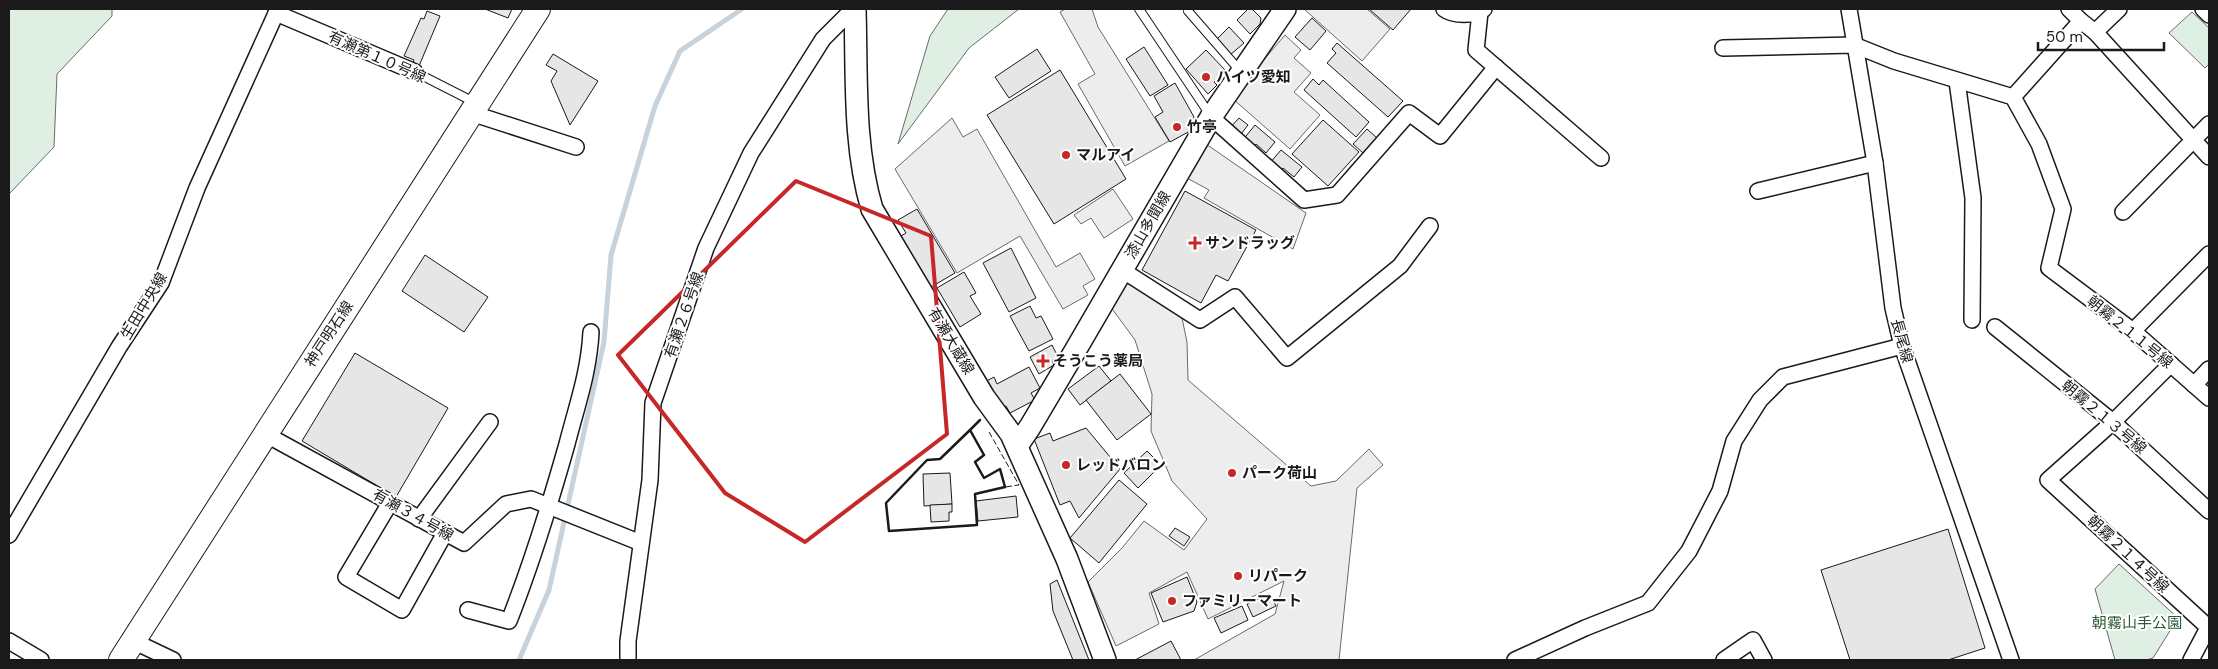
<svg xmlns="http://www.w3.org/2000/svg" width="2218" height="669" font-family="'DM Sans','Noto Sans JP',sans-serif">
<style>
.green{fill:#e0efe3;stroke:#6a6a6a}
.parking{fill:#ededed;stroke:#6a6a6a}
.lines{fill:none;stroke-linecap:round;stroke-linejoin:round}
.stream{stroke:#c6d2dc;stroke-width:5}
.building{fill:#e6e6e6;stroke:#1a1a1a}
.lane-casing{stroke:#1a1a1a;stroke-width:10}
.street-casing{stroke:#1a1a1a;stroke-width:18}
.secondary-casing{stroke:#1a1a1a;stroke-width:24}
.primary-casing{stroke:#1a1a1a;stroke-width:26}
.lane{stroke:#fff;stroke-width:8}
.street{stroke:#fff;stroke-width:15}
.secondary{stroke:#fff;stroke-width:21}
.primary{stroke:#fff;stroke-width:24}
.fence{stroke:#1a1a1a;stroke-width:1;stroke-dasharray:6 2.5;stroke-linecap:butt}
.wall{stroke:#1a1a1a;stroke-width:2.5}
.marked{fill:none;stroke:#c62828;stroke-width:4;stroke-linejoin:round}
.poi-dot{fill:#c62828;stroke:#fff;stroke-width:2}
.labels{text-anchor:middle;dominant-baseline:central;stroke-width:4;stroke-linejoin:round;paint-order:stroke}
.street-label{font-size:15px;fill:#1a1a1a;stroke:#fff}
.poi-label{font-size:15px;font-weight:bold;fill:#1a1a1a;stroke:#fff;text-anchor:start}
.park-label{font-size:15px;fill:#2b5a34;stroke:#fff}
</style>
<rect width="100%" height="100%" fill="#fff"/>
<g class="green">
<path d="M9 9H112V16L57 74 54 147 9 194Z"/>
<path d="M948 9H1019L969 48 898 144 930 36Z"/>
<path d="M2192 12 2209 28V64L2205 68 2169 33Z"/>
<path d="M2119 564 2178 618 2153 658 2146 660H2115L2095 589Z"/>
</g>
<g class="parking">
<path d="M1065 9H1092L1098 27 1169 141 1125 166 1078 84 1095 74 1060 12Z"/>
<path d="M1304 9H1367L1390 29 1362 61Z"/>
<path d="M1285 35 1301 50 1294 58 1311 73 1294 92 1320 115 1290 149 1233 99 1261 63Z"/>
<path d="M952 118 963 137 977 129 1056 267 1080 253 1095 279 1083 286 1088 295 1063 309 1020 236 957 273 895 169Z"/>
<path d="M1206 144 1306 213 1293 249 1204 198 1209 190 1187 178Z"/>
<path d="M1113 189 1133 219 1104 238 1091 218 1081 224 1074 215Z"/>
<path d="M1125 280 1182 318 1187 342 1188 380 1311 486 1336 481 1369 449 1383 465 1357 488 1339 660H1194L1275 614 1284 581 1208 619 1187 572 1149 593 1159 624 1116 646 1088 582 1122 548 1144 521 1184 550 1207 519 1172 481 1151 431 1152 394 1135 340 1110 306Z"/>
</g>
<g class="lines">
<path class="stream" d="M519 660 549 590 604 342 611 255 655 106 680 51 742 9"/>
</g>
<g class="building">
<path d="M485 9H512L508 18Z"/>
<path d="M1248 9H1252L1261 18 1260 24 1250 34 1237 20Z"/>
<path d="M1369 9H1411L1393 30Z"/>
<path d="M427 11 440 16 419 66 413 63 414 60 404 56 421 18 424 19Z"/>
<path d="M1312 18 1326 31 1310 50 1295 37Z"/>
<path d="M1229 27 1244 43 1230 55 1216 40Z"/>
<path d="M1337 43 1403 101 1388 117 1327 63 1336 53 1332 49Z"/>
<path d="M1144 47 1168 85 1150 96 1126 59Z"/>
<path d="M1037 49 1051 71 1009 98 995 77Z"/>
<path d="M1206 50 1226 71 1214 82 1217 85 1208 94 1186 69Z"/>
<path d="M553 54 598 81 570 125 551 81 557 71 546 65Z"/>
<path d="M1060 70 1126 179 1054 224 987 115Z"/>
<path d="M1313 79 1319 85 1323 80 1369 122 1356 137 1304 90Z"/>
<path d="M1175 83 1194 117 1190 131 1170 142 1155 117 1163 112 1154 96Z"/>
<path d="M1239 118 1248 125 1238 138 1228 130Z"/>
<path d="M1323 120 1359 152 1328 186 1292 154Z"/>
<path d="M1255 125 1275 142 1266 153 1256 144 1252 149 1242 141Z"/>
<path d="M1367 129 1377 138 1363 153 1353 144Z"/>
<path d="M1281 150 1302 167 1294 177 1283 168 1279 173 1269 164Z"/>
<path d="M1185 191 1256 230 1228 281 1216 275 1201 303 1142 270Z"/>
<path d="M917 209 955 273 931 287 901 236 906 233 898 220Z"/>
<path d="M1011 248 1036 298 1009 312 983 263Z"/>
<path d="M425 255 488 297 464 332 402 291Z"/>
<path d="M964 272 976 293 970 296 981 314 960 327 937 288Z"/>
<path d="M1030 306 1036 318 1041 316 1053 339 1029 351 1010 316Z"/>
<path d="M1052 345 1058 357 1052 360 1054 365 1039 374 1030 357Z"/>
<path d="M355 353 448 408 396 497 302 441Z"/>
<path d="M1099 366 1111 381 1080 405 1068 389Z"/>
<path d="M1029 367 1040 388 1031 393 1035 400 1010 413 1006 406 997 410 983 383 994 377 997 384Z"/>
<path d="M1120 374 1151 414 1117 440 1086 400Z"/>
<path d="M1086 428 1120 469 1079 518 1070 501 1060 505 1034 439 1050 433 1053 441Z"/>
<path d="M1147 451 1161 465 1138 488 1124 473Z"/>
<path d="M950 473 952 504 924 506 923 474Z"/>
<path d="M1119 480 1147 504 1099 563 1070 538Z"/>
<path d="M1016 496 1018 517 978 521 976 501Z"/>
<path d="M952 504V512H949V521L931 522 930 505Z"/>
<path d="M1175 528 1190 537 1184 546 1169 536Z"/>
<path d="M1948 529 1985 648 1948 660H1850L1821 570Z"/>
<path d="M1187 577 1197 602 1194 611 1163 622 1151 593Z"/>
<path d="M1057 580 1089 660H1073L1053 611 1050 584Z"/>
<path d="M1270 594 1276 606 1253 617 1247 604Z"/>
<path d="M1242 606 1248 620 1221 633 1214 618Z"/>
<path d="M1171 641 1181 660H1135Z"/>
</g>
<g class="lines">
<g class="lane-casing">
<g id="lane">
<path d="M1139 9 1210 115"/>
<path d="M1188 11 1241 72"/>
<path d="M415 72 476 103"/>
</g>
</g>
<g class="street-casing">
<g id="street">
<path d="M1444 9C1453 16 1475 16 1484 9"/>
<path d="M1849 9 1875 163 1893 308 1902 346 2011 660"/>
<path d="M2069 9 2081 21"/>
<path d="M2203 9 2209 15"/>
<path d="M1480 12 1476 50 1601 158"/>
<path d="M276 13 415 72"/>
<path d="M2095 32 2119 9"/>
<path d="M1723 48 1854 45 1894 61 2013 97 2039 144 2063 209 2049 268 2133 331 2209 398"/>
<path d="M1957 81 1973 198 1972 320"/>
<path d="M2013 97 2081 21 2095 32 2209 157"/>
<path d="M471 113 576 147"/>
<path d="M1211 117 1304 200 1337 195 1409 113 1440 136 1496 67"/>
<path d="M1758 191 1875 163"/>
<path d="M2123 212 2209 124"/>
<path d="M1122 270 1200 320 1235 297 1287 358 1400 266 1430 226"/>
<path d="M1995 327 2113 422 2209 511"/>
<path d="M2133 331 2209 254"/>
<path d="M2171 364 2113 422 2048 480 2209 628"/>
<path d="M2194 385 2209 369"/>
<path d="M265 434 464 543 506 504 531 499 641 543"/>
<path d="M390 503 346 577 402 610 445 533"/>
<path d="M419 519 490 422"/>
<path d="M9 535 119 347 161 283 197 188 278 9"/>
<path d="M468 610 509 621C532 563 550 504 567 444 577 405 589 372 591 332"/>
<path d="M9 641 41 660"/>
<path d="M133 641 173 660"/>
<path d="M628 660V641L650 480 653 403 706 248 751 153 823 39 853 9"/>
<path d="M1515 660 1585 628 1648 603 1689 551 1720 491 1734 441 1760 400 1783 377 1902 346"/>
<path d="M1724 660 1753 640 1764 660"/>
<path d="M2191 660 2209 626"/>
</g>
</g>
<g class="secondary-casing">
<g id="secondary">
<path d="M855 9C857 75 853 145 872 209L984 397 1011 434 1067 559 1105 660"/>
<path d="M1017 446 1030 427 1075 351 1211 117 1285 9"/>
</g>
</g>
<g class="primary-casing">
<path id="primary" d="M121 660 538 9"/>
</g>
<use href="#lane" class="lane"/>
<use href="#street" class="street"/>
<use href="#secondary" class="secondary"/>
<use href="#primary" class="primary"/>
<path class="fence" d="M989 432 1019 485 1005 487"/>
<g class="wall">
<path d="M970 430 984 455 975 462 984 478 1000 469 1005 487 975 494 977 525 889 531 886 503 927 460 940 459Z"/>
<path d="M970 430 980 420"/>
</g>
</g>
<path class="marked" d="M796 181 931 236 947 434 805 542 725 493 618 355Z"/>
<g class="poi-dot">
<circle cx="1206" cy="77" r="5"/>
<circle cx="1177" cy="127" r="5"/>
<circle cx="1066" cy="155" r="5"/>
<path d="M1192.5 235.5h5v5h5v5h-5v5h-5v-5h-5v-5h5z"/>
<path d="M1040.5 353.5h5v5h5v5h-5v5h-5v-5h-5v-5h5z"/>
<circle cx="1066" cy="465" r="5"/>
<circle cx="1232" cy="473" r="5"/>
<circle cx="1238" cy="576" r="5"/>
<circle cx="1172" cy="601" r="5"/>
</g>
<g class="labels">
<g class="street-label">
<text transform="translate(377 57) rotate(24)">有瀬第１０号線</text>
<text transform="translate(1148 225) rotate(-60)">漆山多聞線</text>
<text transform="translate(144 306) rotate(-59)">生田中央線</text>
<text transform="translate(684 315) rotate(-71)">有瀬２６号線</text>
<text transform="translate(2130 332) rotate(39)">朝霧２１１号線</text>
<text transform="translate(329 334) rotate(-57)">神戸明石線</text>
<text transform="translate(951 341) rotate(59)">有瀬大蔵線</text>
<text transform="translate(1902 341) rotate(75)">長尾線</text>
<text transform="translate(2104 417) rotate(40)">朝霧２１３号線</text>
<text transform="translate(413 515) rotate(29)">有瀬３４号線</text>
<text transform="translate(2128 554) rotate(43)">朝霧２１４号線</text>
</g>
<g class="poi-label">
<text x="1216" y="77">ハイツ愛知</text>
<text x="1187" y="127">竹亭</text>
<text x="1076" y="155">マルアイ</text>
<text x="1205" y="243">サンドラッグ</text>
<text x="1053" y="361">そうこう薬局</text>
<text x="1076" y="465">レッドバロン</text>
<text x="1242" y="473">パーク荷山</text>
<text x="1248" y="576">リパーク</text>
<text x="1182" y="601">ファミリーマート</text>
</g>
<g class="park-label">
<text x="2137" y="623">朝霧山手公園</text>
</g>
</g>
<rect width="2218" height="669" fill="none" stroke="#1a1a1a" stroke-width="20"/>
<path d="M2038 42v8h126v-8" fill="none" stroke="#1a1a1a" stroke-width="2.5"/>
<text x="2046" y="42" font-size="15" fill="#1a1a1a" stroke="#ffffff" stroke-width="4" paint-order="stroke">50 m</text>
</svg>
